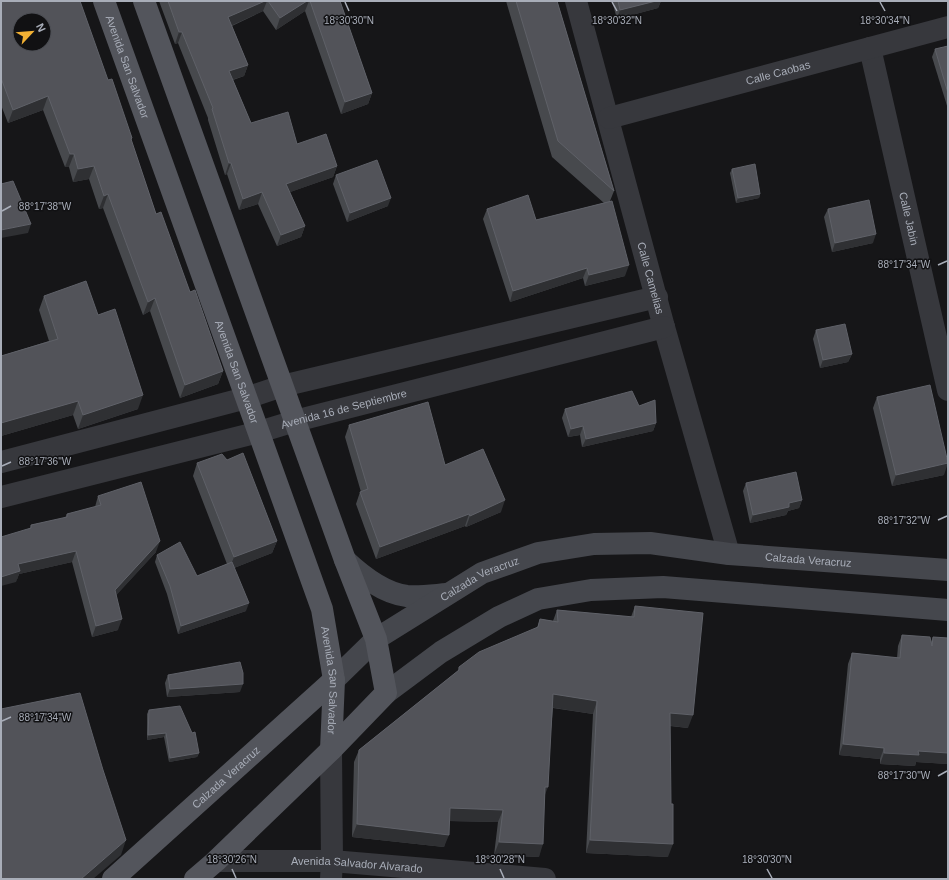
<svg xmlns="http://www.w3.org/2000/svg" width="949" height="880" font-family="Arial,sans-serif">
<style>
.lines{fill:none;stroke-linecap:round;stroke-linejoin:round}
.street{stroke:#37383d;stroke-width:22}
.secondary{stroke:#45474d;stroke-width:22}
.primary{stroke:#53555c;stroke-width:22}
.wall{fill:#47494d}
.shaded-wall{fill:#2f3033}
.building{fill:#525359;stroke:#5f6168;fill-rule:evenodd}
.ticks{fill:none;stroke:#a8adb8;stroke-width:1.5}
.labels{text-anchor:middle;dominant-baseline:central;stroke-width:3;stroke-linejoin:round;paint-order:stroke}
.street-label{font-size:11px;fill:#a8adb8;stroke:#111113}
.ticks-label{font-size:10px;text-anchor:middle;fill:#a8adb8;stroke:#111113;stroke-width:3;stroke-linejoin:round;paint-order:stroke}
</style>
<rect width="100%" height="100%" fill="#161618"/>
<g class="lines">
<g class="street">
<path id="s1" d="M576 1 664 327 729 554"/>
<path id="s2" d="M870 48 948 390"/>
<path id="s3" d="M609 118 948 27"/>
<path d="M1 462 246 398 282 386 657 297"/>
<path id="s4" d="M1 497 259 432 295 421 664 327"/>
<path id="s5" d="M216 861H332L545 879"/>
<path d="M331 879 332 861 331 750"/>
</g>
<g class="secondary">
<path d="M345 560C362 576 383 593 407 596 420 597 434 595 447 594"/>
<path id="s6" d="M334 680 376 639 482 573 538 553 594 544 650 543 729 554 948 570"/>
<path d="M386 693 441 652 499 617 538 599 591 590 663 587 948 610"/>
</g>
<g class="primary">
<path id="s7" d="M104 1 322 609 334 680 331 750"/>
<path d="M144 1 345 560 376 639 386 693 331 750 216 861 195 879"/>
<path id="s8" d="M113 879 334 680"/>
</g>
</g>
<g class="wall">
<path d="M1 1 108 80 132 138 131 141 156 214 190 292 223 371 218 384 180 398 150 311 143 315 103 208 99 209 89 179 73 182 69 167H65L43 110 8 123 1 105Z"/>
<path d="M159 1H340L372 93 368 104 341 114 305 11 276 30 263 11 232 26 248 65 244 76 233 80 251 123 297 144 337 166 333 177 290 192 305 226 301 237 277 246 258 204 239 210 227 174 225 175 208 120V118L178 43 175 44Z"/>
<path d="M506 1H557L614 191 610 201 625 276 585 286 583 278 510 302 483 219 487 209 536 220 604 203 552 157Z"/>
<path d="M612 1H661L658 8 617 19Z"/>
<path d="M948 46V109L932 57 935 49Z"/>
<path d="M732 169 760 194 759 198 736 203 730 173Z"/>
<path d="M336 175 388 206 347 222 333 184Z"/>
<path d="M828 209 873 243 832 252 824 217Z"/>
<path d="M44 296 98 315 138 409 78 429 73 415 1 436V356L49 341 39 310Z"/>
<path d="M816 330 852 354 848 362 820 368 813 339Z"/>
<path d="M877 397 944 475 892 486 873 408Z"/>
<path d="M639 406 656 423 653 431 582 447 580 435 568 437 562 418 565 409Z"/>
<path d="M349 425 445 465 501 512 466 527 465 526 376 559 356 504 360 492H361L345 437Z"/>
<path d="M197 463 277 541 272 553 234 568 246 611 178 634 167 594 155 562 157 555 197 576 227 564 193 476Z"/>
<path d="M746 483 802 500 799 508 788 511 786 515 750 523 743 491Z"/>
<path d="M98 496 156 552 116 595 118 630 92 637 72 562 19 574 16 582 31 525 65 518 67 514 95 507Z"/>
<path d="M635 606 688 728 670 726 668 857 586 853 593 714 553 708 539 857 494 855 498 822 450 821 444 847 352 837 354 762 359 750 458 671 459 667 537 628 540 619 553 621 557 610 631 617Z"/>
<path d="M902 635 931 642 933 637 948 638V764L916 762 915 766 880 764V759L839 755 848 664 852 653 897 658 898 646Z"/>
<path d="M168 675 240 692 167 697 165 683Z"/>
<path d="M149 710 199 753 197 757 169 762 164 737 147 740V714Z"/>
</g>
<g class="shaded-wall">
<path d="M265 1H267L263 11 224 29 228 17Z"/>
<path d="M307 1H309L305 11 276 30 280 18Z"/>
<path d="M656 1H661L658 8 617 19 620 10Z"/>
<path d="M179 32H182L178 43 175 44Z"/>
<path d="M248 65 244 76 225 82 229 71Z"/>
<path d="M372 93 368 104 341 114 345 102Z"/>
<path d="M48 96 43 110 8 123 13 110Z"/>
<path d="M70 154H74L69 167H65Z"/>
<path d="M229 163H231L227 174 225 175Z"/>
<path d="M94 166 89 179 73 182 78 169Z"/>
<path d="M337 166 333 177 282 195 286 184Z"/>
<path d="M262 192 258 204 239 210 243 199Z"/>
<path d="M108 194 103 208 99 209 104 196Z"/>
<path d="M760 194 759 198 736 203 738 198Z"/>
<path d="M391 198 388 206 347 222 350 213Z"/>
<path d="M31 224 28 233 1 238V230Z"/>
<path d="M305 226 301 237 277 246 281 235Z"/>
<path d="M876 234 873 243 832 252 835 243Z"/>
<path d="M629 265 625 276 585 286 589 275Z"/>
<path d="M587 268 583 278 510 302 513 291Z"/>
<path d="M155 298 150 311 143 315 148 302Z"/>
<path d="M852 354 848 362 820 368 823 360Z"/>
<path d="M223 371 218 384 180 398 185 385Z"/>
<path d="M143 395 138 409 78 429 83 415Z"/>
<path d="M78 401 73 415 1 436V423Z"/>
<path d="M656 423 653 431 582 447 586 439Z"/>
<path d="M583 426 580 435 568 437 571 429Z"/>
<path d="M948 463 944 475 892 486 896 475Z"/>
<path d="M505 500 501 512 466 527 470 516Z"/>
<path d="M802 500 799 508 788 511 786 515 750 523 753 515 789 503Z"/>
<path d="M469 514 465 526 376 559 380 547Z"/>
<path d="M160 541 156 552 111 601 115 590Z"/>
<path d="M277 541 272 553 229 570 234 557Z"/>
<path d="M76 551 72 562 19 574 16 582 1 586V577L18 564Z"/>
<path d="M249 603 246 611 178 634 181 626Z"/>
<path d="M122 619 118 630 92 637 96 626Z"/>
<path d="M243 684 240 692 167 697 170 689Z"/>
<path d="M553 694 597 701 593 714 549 707Z"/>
<path d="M670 713 693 715 688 728 665 725Z"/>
<path d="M166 733 164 737 147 740 148 735Z"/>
<path d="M843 744 884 748 880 759 839 755Z"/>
<path d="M918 751 948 753V764L916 762 915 766 880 764 884 753Z"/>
<path d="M199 753 197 757 169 762 170 758Z"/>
<path d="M545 787H548L543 800Z"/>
<path d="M450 808 503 810 498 822 446 821Z"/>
<path d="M357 824 449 835 444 847 352 837Z"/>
<path d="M126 840 121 855 93 879H81Z"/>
<path d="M590 840 673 844 668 857 586 853Z"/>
<path d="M499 842 543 844 539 857 494 855Z"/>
</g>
<g class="building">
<path d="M1 1H80L108 80 112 79 132 138 131 139 156 214 161 212 190 292 195 290 223 371 185 385 155 298 148 302 108 194 104 196 94 166 78 169 74 154H70L48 96 13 110 1 78ZM20 20H44V44H20Z"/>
<path d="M168 1H265L228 17 248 65 229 71 251 123 288 112 297 144 326 134 337 166 286 184 305 226 281 235 262 192 243 199 231 163H229L212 109 213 108 182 32H179Z"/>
<path d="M268 1H307L280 18Z"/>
<path d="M310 1H340L372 93 345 102Z"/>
<path d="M516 1H557L614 191 558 141Z"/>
<path d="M618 1H656L620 10Z"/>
<path d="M948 46V93L935 49Z"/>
<path d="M377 160 391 198 350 213 336 175Z"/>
<path d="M755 164 760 194 738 198 732 169Z"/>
<path d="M13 181 31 224 1 230V184Z"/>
<path d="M528 195 536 220 612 201 629 265 589 275 587 268 513 291 487 209Z"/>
<path d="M869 200 876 234 835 243 828 209Z"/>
<path d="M86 281 98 315 115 309 143 395 83 415 78 401 1 423V356L58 339 44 296Z"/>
<path d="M845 324 852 354 823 360 816 330Z"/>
<path d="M930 385 948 463 896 475 877 397Z"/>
<path d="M632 391 639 406 655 400 656 423 586 439 583 426 571 429 565 409Z"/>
<path d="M428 402 445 465 483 449 505 500 470 516 469 514 380 547 360 492 368 489 349 425Z"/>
<path d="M243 453 277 541 234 557 197 463 222 454 227 460Z"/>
<path d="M796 472 802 500 789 503V507L753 515 746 483Z"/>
<path d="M141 482 160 541 115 590 122 619 96 626 76 551 18 564 20 571 1 577V537L31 528V525L67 517V514L101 505 98 496Z"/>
<path d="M180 542 197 576 232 562 249 603 181 626 170 586 157 555Z"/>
<path d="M635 606 703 613 693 715 670 713 671 804H673V844L590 840 597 701 553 694 548 787H545L543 844 499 842 503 810 450 808 449 835 357 824 359 750 459 670V667L479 652 538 627 540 619 558 622 557 610 634 617Z"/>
<path d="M902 635 930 637 932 646 933 637 948 638V753L918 751 919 755 884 753V748L843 744 852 653 900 658Z"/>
<path d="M240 662 243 673V684L170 689 168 675Z"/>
<path d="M80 693 103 770 126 840 81 879H1V709Z"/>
<path d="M180 706 192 733 195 732 199 753 170 758 166 733 148 735 149 710Z"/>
</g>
<path class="ticks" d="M345 2 349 11M612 2 617 11M880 2 885 11M2 211 11 206M938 265 947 261M2 466 11 462M938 520 947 516M2 721 11 717M938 776 947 771M232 869 236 878M500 869 504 878M767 869 772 878"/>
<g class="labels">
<g class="street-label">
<text stroke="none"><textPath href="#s7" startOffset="70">Avenida San Salvador</textPath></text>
<text stroke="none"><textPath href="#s3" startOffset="175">Calle Caobas</textPath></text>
<text stroke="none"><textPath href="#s2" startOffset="175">Calle Jabin</textPath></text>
<text stroke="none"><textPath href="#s1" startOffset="287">Calle Camelias</textPath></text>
<text stroke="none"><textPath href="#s7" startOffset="394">Avenida San Salvador</textPath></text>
<text stroke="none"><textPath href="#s4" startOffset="354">Avenida 16 de Septiembre</textPath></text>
<text stroke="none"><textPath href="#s6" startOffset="515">Calzada Veracruz</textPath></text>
<text stroke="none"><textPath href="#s6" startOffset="179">Calzada Veracruz</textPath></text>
<text stroke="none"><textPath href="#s7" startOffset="718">Avenida San Salvador</textPath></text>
<text stroke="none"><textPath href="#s8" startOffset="152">Calzada Veracruz</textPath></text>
<text stroke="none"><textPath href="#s5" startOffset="141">Avenida Salvador Alvarado</textPath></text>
</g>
</g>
<g class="ticks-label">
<text x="885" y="24">18°30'34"N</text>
<text x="349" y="24">18°30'30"N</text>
<text x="617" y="24">18°30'32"N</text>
<text x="45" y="210">88°17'38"W</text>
<text x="904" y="268">88°17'34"W</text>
<text x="45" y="465">88°17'36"W</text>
<text x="904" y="524">88°17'32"W</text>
<text x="45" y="721">88°17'34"W</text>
<text x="904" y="779">88°17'30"W</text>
<text x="232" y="863">18°30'26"N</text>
<text x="500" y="863">18°30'28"N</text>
<text x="767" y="863">18°30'30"N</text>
</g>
<rect width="949" height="880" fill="none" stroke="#a8adb8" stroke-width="4"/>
<g transform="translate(32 32) rotate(64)"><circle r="19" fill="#111113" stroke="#4d4f55"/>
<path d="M0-3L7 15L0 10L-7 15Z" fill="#f2b134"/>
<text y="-6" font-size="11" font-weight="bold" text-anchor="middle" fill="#a8adb8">N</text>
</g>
</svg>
